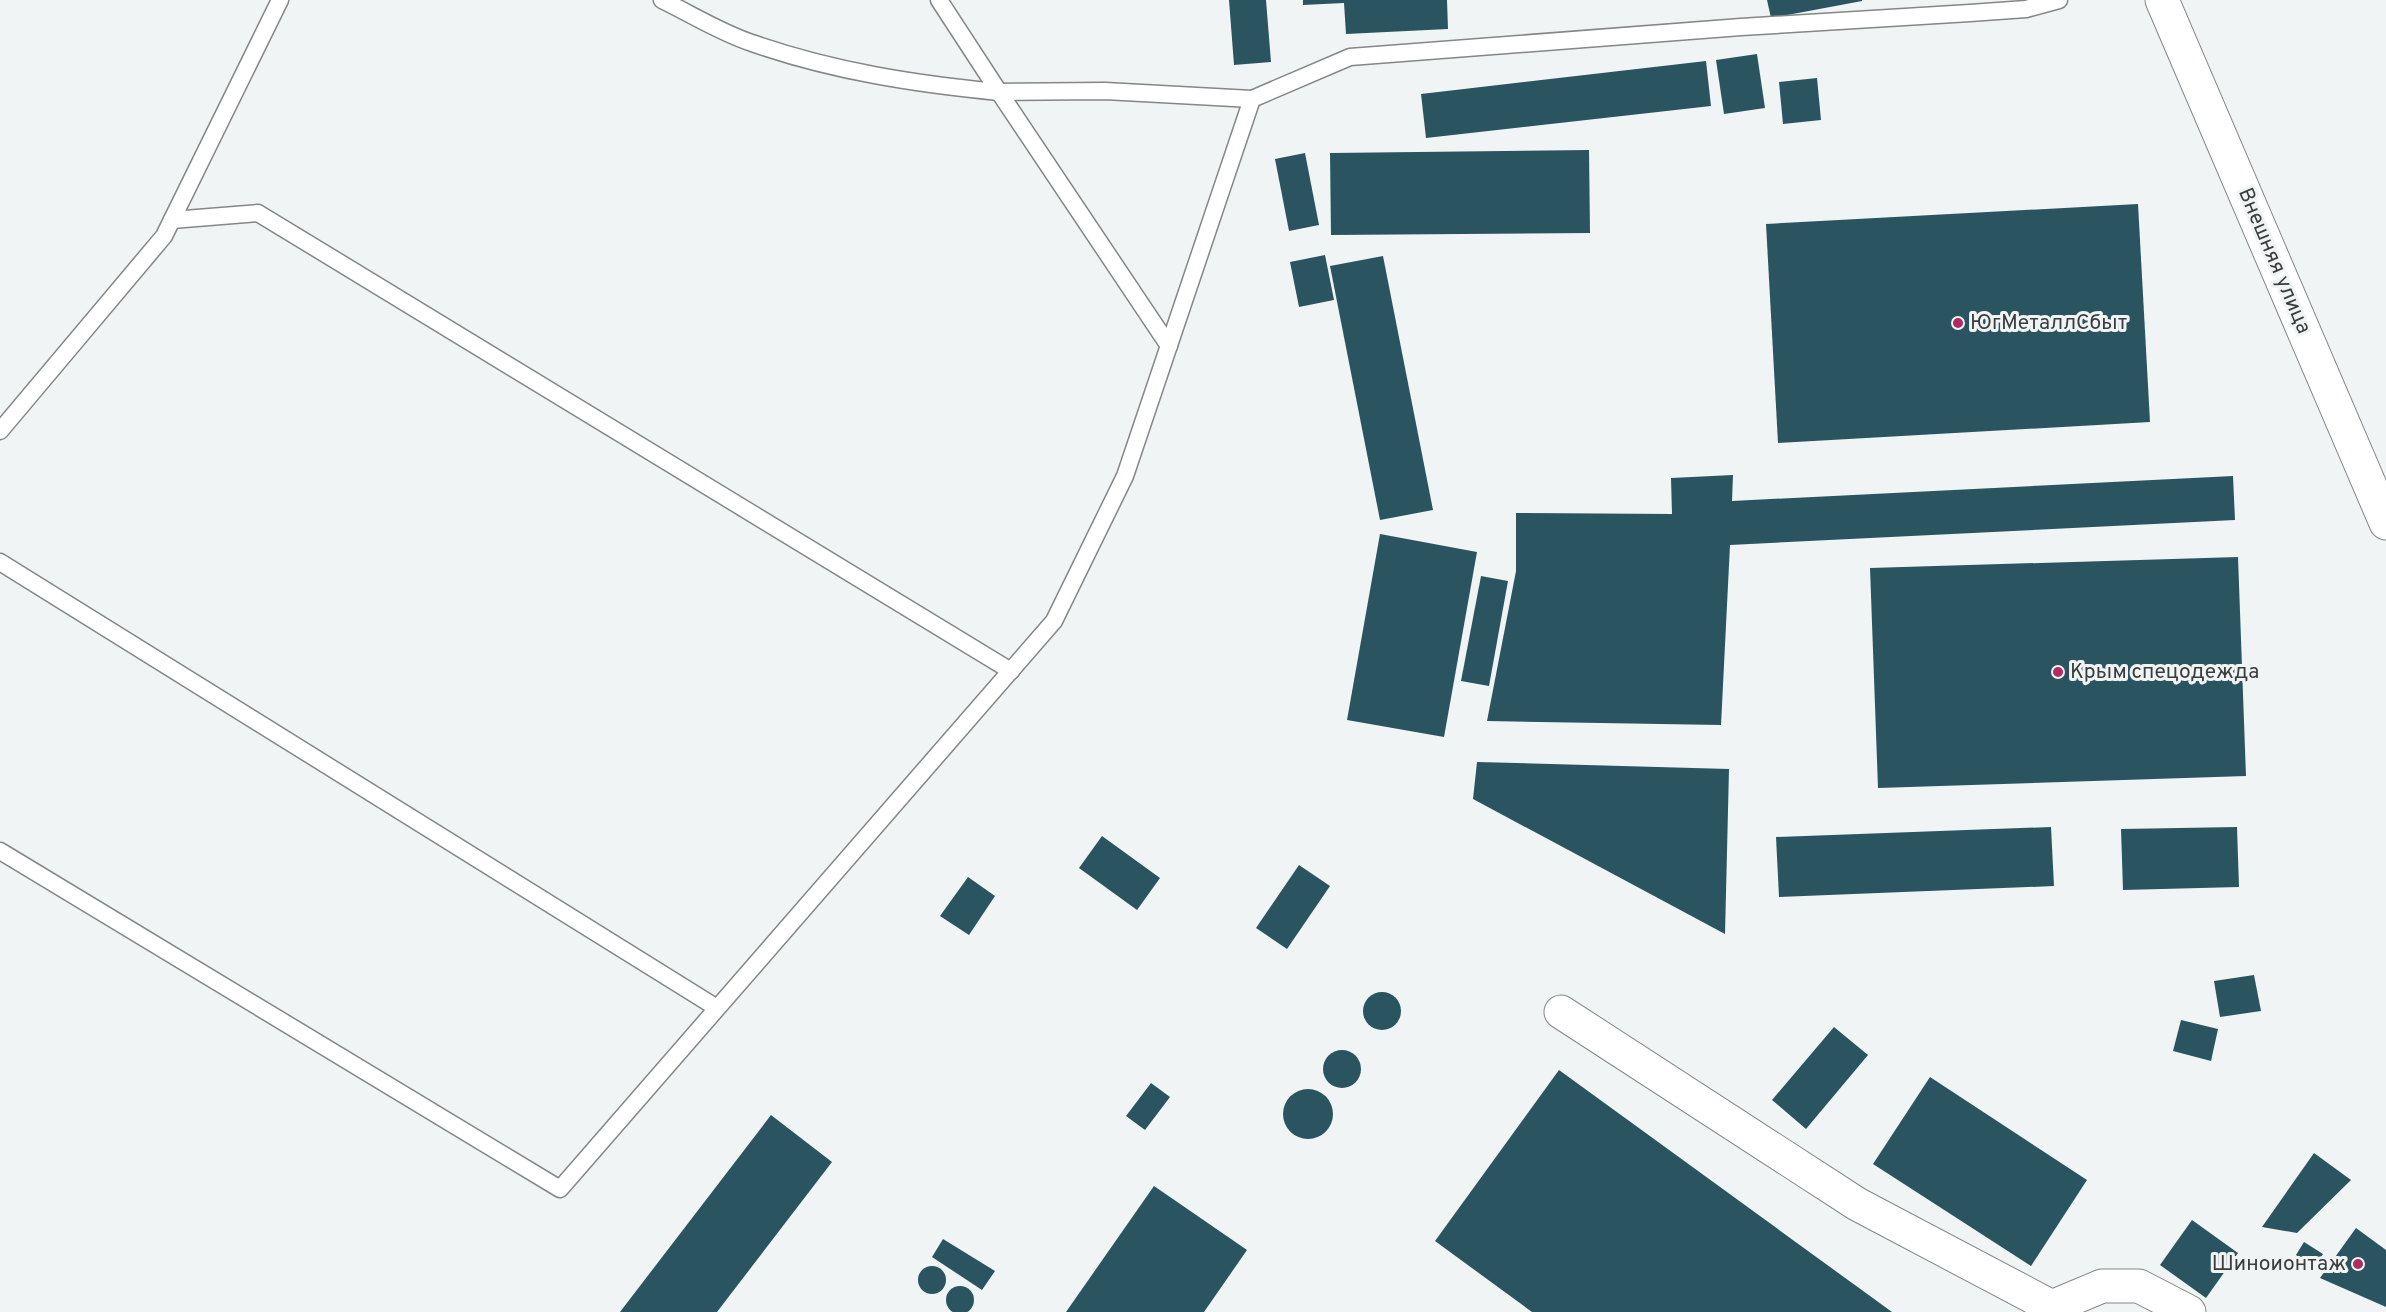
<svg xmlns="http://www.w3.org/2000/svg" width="2386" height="1312" font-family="Overpass,sans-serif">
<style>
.building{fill:#2a5560}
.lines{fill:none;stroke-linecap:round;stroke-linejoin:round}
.lane-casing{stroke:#838787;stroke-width:19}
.street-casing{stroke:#838787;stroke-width:35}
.lane{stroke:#fff;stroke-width:16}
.street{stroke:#fff;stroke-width:33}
.poi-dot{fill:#b32966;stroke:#f0f4f5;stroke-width:2}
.labels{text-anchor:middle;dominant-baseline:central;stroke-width:6;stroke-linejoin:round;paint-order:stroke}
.street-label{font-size:21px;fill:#3b3c3d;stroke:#f0f4f5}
.poi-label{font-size:21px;fill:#3b3c3d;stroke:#f0f4f5;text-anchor:start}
</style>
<rect width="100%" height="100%" fill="#f0f4f5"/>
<g class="building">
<path d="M1229 0H1266L1271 62 1234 65Z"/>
<path d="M1303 0H1447L1448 29 1346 34 1344 3 1303 5Z"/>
<path d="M1767 0H1862V1L1771 18Z"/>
<path d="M1757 54 1765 108 1724 114 1716 60Z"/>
<path d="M1706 61 1711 106 1426 138 1421 94Z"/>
<path d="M1817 78 1821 120 1783 124 1779 82Z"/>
<path d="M1589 150 1590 233 1331 235 1330 153Z"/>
<path d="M1305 153 1319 225 1289 231 1275 159Z"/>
<path d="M2138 204 2150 422 1778 443 1766 224Z"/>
<path d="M1325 255 1334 300 1299 307 1290 262Z"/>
<path d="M1383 256 1433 510 1380 520 1330 266Z"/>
<path d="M1733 475 1732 501 2233 476 2235 520 1730 545 1721 725 1487 721 1516 571V513L1672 514 1671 478Z"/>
<path d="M1380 534 1477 552 1444 737 1347 720Z"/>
<path d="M2238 557 2246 776 1878 788 1870 568Z"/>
<path d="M1481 576 1508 581 1489 686 1461 681Z"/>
<path d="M1477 762 1729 769 1725 934 1473 799Z"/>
<path d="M2051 827 2054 886 1779 897 1776 837Z"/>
<path d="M2237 827 2239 887 2123 890 2121 829Z"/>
<path d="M1102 836 1160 878 1137 910 1079 868Z"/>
<path d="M1299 865 1330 886 1287 949 1256 928Z"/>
<path d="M968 877 995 896 969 935 940 916Z"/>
<path d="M2254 975 2261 1011 2220 1017 2214 981Z"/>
<circle cx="1382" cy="1011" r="19"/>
<path d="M2181 1020 2218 1029 2211 1061 2173 1051Z"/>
<path d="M1834 1027 1868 1055 1806 1129 1772 1100Z"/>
<circle cx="1342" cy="1069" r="19"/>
<path d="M1559 1070 1892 1312H1532L1435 1241Z"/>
<path d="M1930 1077 2087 1180 2031 1266 1873 1164Z"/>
<path d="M1151 1083 1170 1097 1145 1130 1126 1116Z"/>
<circle cx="1308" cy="1114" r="25"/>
<path d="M771 1115 832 1162 717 1312H620Z"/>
<path d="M2314 1153 2351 1180 2297 1233 2262 1227Z"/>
<path d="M1154 1186 1247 1250 1204 1312H1066Z"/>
<path d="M2192 1220 2238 1253 2206 1298 2160 1265Z"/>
<path d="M2356 1228 2386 1250V1307L2320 1278Z"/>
<path d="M943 1239 995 1271 982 1290 932 1257Z"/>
<path d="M2304 1242 2323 1254 2314 1268 2296 1255Z"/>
<circle cx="932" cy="1280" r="14"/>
<circle cx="960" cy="1300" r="14"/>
</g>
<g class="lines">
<g class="lane-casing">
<g id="lane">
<path d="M662 0C691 14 721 33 752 43 832 71 915 84 999 92L939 0"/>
<path d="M999 92 1105 91 1252 99 1350 57 1741 27 1970 13 2026 9 2059 0"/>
<path d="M999 92 1169 346"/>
<path d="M172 220 258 213 1011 671"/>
<path d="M0 431 164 236 280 0"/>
<path d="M0 562 717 1008"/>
<path d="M0 851 560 1189 1054 621 1125 476 1252 99"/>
</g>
</g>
<g class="street-casing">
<g id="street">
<path d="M2162 0 2386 523"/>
<path d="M1561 1012 1857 1204 2052 1307 2102 1286H2139L2189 1312"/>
</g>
</g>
<use href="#lane" class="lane"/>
<use href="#street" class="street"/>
</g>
<g class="poi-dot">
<circle cx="1958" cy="323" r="6"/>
<circle cx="2058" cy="672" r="6"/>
<circle cx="2358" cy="1264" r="6"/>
</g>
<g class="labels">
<g class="street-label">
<text transform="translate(2274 261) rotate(67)">Внешняя улица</text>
</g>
<g class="poi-label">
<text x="1970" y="323">ЮгМеталлСбыт</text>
<text x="2070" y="672">Крым спецодежда</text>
<text x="2346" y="1264" text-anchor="end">Шиноионтаж</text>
</g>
</g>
</svg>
